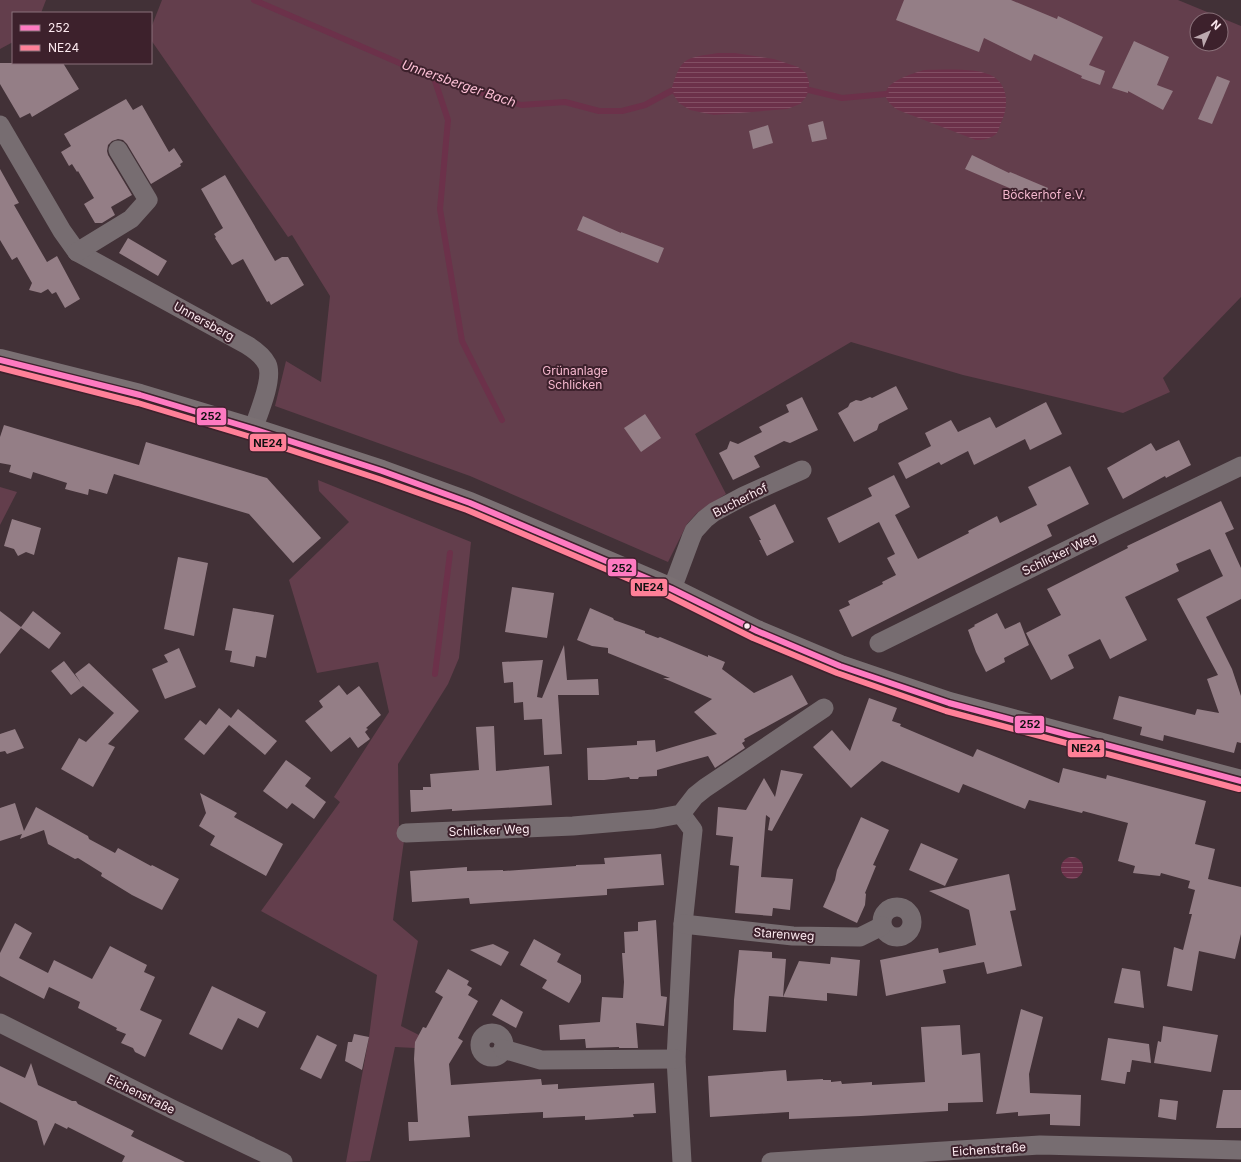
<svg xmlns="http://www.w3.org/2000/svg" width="1241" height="1162" font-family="Inter,sans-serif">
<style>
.green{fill:#633e4c;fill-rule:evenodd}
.water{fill:url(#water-rules)}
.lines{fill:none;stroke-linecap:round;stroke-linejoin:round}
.stream{stroke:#6c314a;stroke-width:6}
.building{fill:#947e86}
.minor{stroke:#776d71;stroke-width:19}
.secondary{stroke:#7a7073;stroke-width:22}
.bus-1-casing{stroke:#3d212c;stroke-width:9}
.bus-2-casing{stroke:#3d212c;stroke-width:9}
.bus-1{stroke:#fe7ac1;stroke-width:6}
.bus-2{stroke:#ff8098;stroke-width:6}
.bus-dot{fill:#fdeaf0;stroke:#3d212c;stroke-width:1.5}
.labels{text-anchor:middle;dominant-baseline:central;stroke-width:4;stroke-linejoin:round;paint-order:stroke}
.park-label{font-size:12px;fill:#f5b8ce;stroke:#3d212c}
.street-label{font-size:12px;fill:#fdeaf0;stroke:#3d212c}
.water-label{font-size:13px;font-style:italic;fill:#fec1d7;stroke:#3d212c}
.line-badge{stroke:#3d212c;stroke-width:1.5}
.pale-badge-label{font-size:11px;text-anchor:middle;font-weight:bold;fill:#111}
</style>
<defs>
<pattern id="water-rules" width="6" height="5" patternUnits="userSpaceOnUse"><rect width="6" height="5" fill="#6c314a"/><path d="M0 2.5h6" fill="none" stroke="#824f64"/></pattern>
</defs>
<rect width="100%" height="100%" fill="#423137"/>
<g class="green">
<path d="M0 0H46L41 13H13V42L0 49Z"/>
<path d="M162 0H1178L1241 26V297L1163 378 1170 392 1123 413 963 375 851 342 695 434 726 494 697 513 687 524 668 562 470 476 275 406 286 361 321 382 330 296 292 235 288 237 151 40V28ZM1197 20H1221V44H1197Z"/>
<path d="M318 480 471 542 459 658 448 684 398 764 399 826H406L393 920 418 941 401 1026 419 1035 415 1048 395 1047 370 1161 346 1162 369 1037 377 975 261 911 340 802 334 797 389 712 378 662 317 673 289 580 349 522 319 491Z"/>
<path d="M0 487 17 492 0 525Z"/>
</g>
<g class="water">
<path d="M718 53H735L774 59 798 67 806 73 809 82V90L806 97 800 104 787 109 714 115 690 110 679 103 671 91C681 58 683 58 718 53Z"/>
<path d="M924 70C942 70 979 67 994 77 1010 88 1008 110 1000 125 999 128 998 132 996 134 990 139 983 140 976 140L898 110C866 88 905 76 924 70Z"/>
<circle cx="1072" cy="868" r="11"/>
</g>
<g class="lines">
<g class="stream">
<path d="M254 0 434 78 521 105 565 102 599 111H622L645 105 671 91"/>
<path d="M434 78 448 120 440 209 462 341 502 420"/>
<path d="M809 90 842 98 886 94"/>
<path d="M435 674 450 553"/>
</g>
</g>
<g class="building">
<path d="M904 0H1011L1057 19 1058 16 1103 37 1089 65 1105 71 1100 85 1081 78 1082 76 1034 54 1031 61 984 38 979 52 896 20Z"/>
<path d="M1134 41 1169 57 1157 85 1173 91 1163 110 1128 91V93L1112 88Z"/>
<path d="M0 63H63L79 89 32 117 30 113 20 118 0 84Z"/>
<path d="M1217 76 1230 81 1212 124 1198 119Z"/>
<path d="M126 99 133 110 142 105 169 152 174 148 183 162 180 164 181 166 151 184 127 144 123 140 118 139 112 141 108 145 107 151 108 155 132 195 111 207 115 215 102 223H95L84 204 94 198 78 171 77 172 72 164 69 166 61 152 71 146 64 134Z"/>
<path d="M823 121 827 139 812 142 808 125Z"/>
<path d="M768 125 773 143 753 149 749 131Z"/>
<path d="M972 155 1009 173 1010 172 1048 188 1042 202 965 169Z"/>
<path d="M0 169 19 203 14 205 47 262 57 256 80 299 65 308 56 292 52 294 48 289 41 293 29 290 32 283 17 257 12 260 0 240Z"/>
<path d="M225 175 275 261 282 257H288L304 285 271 305 269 301 267 302 243 259 232 265 215 238 216 237 214 234 223 228 201 189Z"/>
<path d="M583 216 621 233V232L664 248 658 263 577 230Z"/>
<path d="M128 238 167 261 158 276 119 253Z"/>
<path d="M896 386 908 409 879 424 877 430 854 442 838 413 848 407 850 403 856 400 861 401 870 397 872 398Z"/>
<path d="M802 397 818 430 790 443 784 441 754 456 760 467 733 480 719 453 727 449 730 441 738 444 762 432 759 427 789 412 786 405Z"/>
<path d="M1046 402 1062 434 1030 450 1025 439 974 465 968 451 941 465 939 462 906 479 898 463 931 446 925 433 951 420 958 432 990 417 996 428Z"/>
<path d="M645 414 661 438 641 452 624 428Z"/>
<path d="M4 425 139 465 146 442 267 478 321 538 293 563 249 514 114 474 107 494 89 489 88 495 65 489 67 483 33 472 31 479 9 472 11 465 0 463V437Z"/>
<path d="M1179 440 1191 465 1166 478 1165 476 1123 499 1107 468 1151 443 1156 451Z"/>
<path d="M1070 466 1089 504 1047 525 1052 536 852 637 839 610 850 605 848 601 883 584 882 582 896 575 887 558 895 554 879 522 839 543 827 518 872 496 868 488 894 475 910 507 895 515 918 559 969 533 968 531 997 516 1000 523 1037 505 1028 487Z"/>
<path d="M1221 501 1234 529 1225 533 1241 568V599L1206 617 1232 669 1241 696V743L1237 742 1234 753 1164 735 1163 741 1140 735 1142 727 1113 719 1119 696 1195 715 1197 709 1219 713 1207 679 1218 675 1177 599 1223 576 1210 549 1176 564 1179 571 1125 597 1147 640 1110 659 1100 639 1068 655 1074 668 1051 680 1026 633 1061 615 1047 589 1128 548 1127 546Z"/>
<path d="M775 504 794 542 767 556 759 540H761L749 517Z"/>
<path d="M12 519 41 528 34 555 26 552 18 556 14 549 4 546Z"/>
<path d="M178 557 208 563 194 636 164 629Z"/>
<path d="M512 587 554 593 547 638 505 632Z"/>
<path d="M233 608 274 615 266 658 256 656 254 667 230 662 232 651 225 650Z"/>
<path d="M590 608 613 618 614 620 645 631V633L658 638 660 637 708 657V655L725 662 722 669 754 693 792 675 808 704 744 739 745 741 742 743 745 748 715 768 708 756 657 770V776L639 777 638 779H630L629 777 604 780H588L587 748 637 745V741L655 740 656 752 717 734 694 712 712 699 663 678H670L608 653V648L592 646 577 640Z"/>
<path d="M0 611 21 627 33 611 61 633 49 649 21 628 0 654Z"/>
<path d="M997 613 1005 629 1020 622 1029 645 1004 658 1005 662 986 672 976 652 968 630 975 626 974 625Z"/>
<path d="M564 645 567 680 598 679 599 695H558L562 754 544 755 542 719 524 720 523 702 514 703 513 682 504 683 502 662 543 660 537 697 542 698Z"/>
<path d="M179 648 196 687 165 699 152 669 168 662 164 655Z"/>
<path d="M64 661 81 683 75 674 89 663 139 711 108 744 115 747 93 787 61 769 79 738 86 742 114 713 83 686 71 695 51 671Z"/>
<path d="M339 685 347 695 359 686 381 715 366 728 368 729 365 732 370 739 358 748 350 737 331 752 305 721 323 707 319 701Z"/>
<path d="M869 698 897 708 892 721 901 724 900 726 973 757 977 749 1059 783 1063 768 1106 779 1107 775 1206 801 1195 844 1215 849 1208 879 1241 887V934L1235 959 1199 951 1192 991 1167 986 1174 947 1183 950 1192 914H1189L1195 890 1188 888 1190 881 1161 873 1160 876 1133 873 1135 866 1118 861 1128 823 1083 811 1082 813 1029 800 1025 809 963 784 959 793 882 761 851 788 813 747 832 730 850 751Z"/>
<path d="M219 708 231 718 238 709 277 741 265 755 229 725 204 755 184 739 200 720 206 725Z"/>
<path d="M494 726 496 771 549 766 552 805 452 811V809L411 812 410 790H423V787H431L430 774 479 770 476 727Z"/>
<path d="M15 729 24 748 7 754 5 751 0 752V734Z"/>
<path d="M286 760 311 778 305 786 326 802 314 819 292 803 287 809 263 791Z"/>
<path d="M781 770 803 774 772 831 768 830 770 818 766 815 761 877 793 879 790 910 773 908 772 916 735 913 739 866 730 865 733 837 716 835 718 807 746 810 764 778 775 797Z"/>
<path d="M200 793 237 813 234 817 283 844 266 876 210 845 215 836 199 826 206 813Z"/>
<path d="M15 803 24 831 36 807 88 836 89 839 115 853 118 848 151 866 152 865 179 879 162 910 132 895 101 876 102 873 78 858 75 859 48 844 44 830 20 839 22 834 0 841V808Z"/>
<path d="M861 817 889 830 873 865 876 866 865 893 866 894 865 905 857 923 823 907 835 880 837 870Z"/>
<path d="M921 843 958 859 945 886 909 870Z"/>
<path d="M661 854 664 885 607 889V895L470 904 469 898 412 902 410 871 467 867V871L503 870V871L576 866V865L605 864 604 858Z"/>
<path d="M1009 874 1016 910 1010 911 1022 966 987 974 984 962 943 970 946 983 886 996 880 960 938 948 939 953 976 945 969 910 929 891Z"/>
<path d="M656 920 661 996 667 997 664 1026 636 1023 638 1048H619V1047L586 1048 585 1039 560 1040 559 1025 600 1022 602 997 623 998 624 982 622 953H625L624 932 638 931V922Z"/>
<path d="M15 923 32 933 19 958 48 973 54 960 92 979 110 946 147 965 144 972 155 977 140 1010 162 1020 145 1057 135 1052 133 1048 121 1043 126 1034 116 1030 117 1028 78 1008 80 1002 49 987 44 999 0 976V953Z"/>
<path d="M534 939 561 954 557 962 581 975V982L569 1003 542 988 547 980 520 965Z"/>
<path d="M493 944 509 952 501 966 470 950Z"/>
<path d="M739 950 772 952V958L786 959 783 997 769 996 766 1032 733 1030 734 1000Z"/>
<path d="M831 957 860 960 857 996 827 993V1001L783 997 799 961 830 964Z"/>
<path d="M1122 968 1140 971 1144 1008 1114 1003Z"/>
<path d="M448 969 469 981 467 985 472 988 468 995 478 1001 458 1038 463 1041 449 1064 451 1085 541 1079 542 1085 558 1084V1089L654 1083 656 1113 633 1114 634 1117 585 1120V1116L543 1118V1112L468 1116 470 1137 409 1141 408 1122H418L414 1059 415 1042 423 1027 426 1028 443 997 435 992Z"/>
<path d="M212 986 266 1012 258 1028 238 1018 222 1050 189 1034Z"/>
<path d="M501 999 523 1012 516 1028 492 1015Z"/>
<path d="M1021 1009 1043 1017 1029 1074 1030 1093 1081 1095 1080 1126 1050 1125V1114L1018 1116V1112L996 1114Z"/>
<path d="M960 1025 962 1055 980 1053 983 1102 948 1103V1111L861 1116 789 1119V1112L710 1117 708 1076 786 1070 787 1081 823 1079V1080H831V1082L841 1081 842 1084 872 1082V1085L925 1082 921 1027Z"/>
<path d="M1163 1026 1218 1035 1211 1072 1154 1063 1158 1041 1161 1042Z"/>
<path d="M354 1034 369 1037 362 1070 345 1061 348 1042H352Z"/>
<path d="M317 1035 337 1045 321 1079 300 1069Z"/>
<path d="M1108 1038 1149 1044 1151 1063 1132 1060 1130 1072H1127L1125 1084 1101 1080Z"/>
<path d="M31 1063 38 1085 72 1101H76L78 1104 134 1131 131 1136 185 1162H122L125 1156 68 1127 67 1129 55 1123 44 1146 37 1121 0 1102V1066L25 1078Z"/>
<path d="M1223 1090H1241V1128H1216Z"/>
<path d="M1160 1099 1178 1101 1176 1120 1158 1117Z"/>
</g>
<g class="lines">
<g class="minor">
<path d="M0 125 62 231 77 252 247 345C255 350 263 356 267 364 274 378 258 415 253 429"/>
<path d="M77 252 131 219 148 200 118 150"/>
<path d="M672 589 691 538 694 531 705 519 714 512 744 496 802 470"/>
<path d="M879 643 1110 529 1241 466"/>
<path d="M681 814 693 830 683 924 676 1059 682 1162"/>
<path d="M406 833 573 826 654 819 681 814 695 796 705 788 824 708"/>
<circle cx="897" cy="922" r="15"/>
<path d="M683 924 793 936 860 937 882 926"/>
<path d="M0 1023 172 1109 283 1162"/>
<circle cx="492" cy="1045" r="12"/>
<path d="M503 1049 541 1060 676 1059"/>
<path d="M771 1162 1040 1145 1241 1150"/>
</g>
<path class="secondary" d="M0 360 140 395 253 429 382 471 470 503 672 589 757 631 840 666 949 703 1241 781"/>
<g class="bus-1-casing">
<path id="bus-1" d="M0 360 140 395 253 429 382 471 470 503 672 589 757 631 840 666 949 703 1241 781"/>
</g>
<g class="bus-2-casing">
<path id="bus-2" d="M0 368 138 403 251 437 379 479 467 510 669 596 753 638 837 673 946 711 1239 789"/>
</g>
<use href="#bus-1" class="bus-1"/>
<use href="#bus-2" class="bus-2"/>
</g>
<circle class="bus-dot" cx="747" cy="626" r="3.5"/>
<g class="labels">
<g class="park-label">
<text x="1044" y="194">Böckerhof e.V.</text>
<text x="575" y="370">Grünanlage<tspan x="575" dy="14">Schlicken</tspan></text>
</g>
<g class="street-label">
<text transform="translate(204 321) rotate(29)">Unnersberg</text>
<text transform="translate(740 500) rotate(-27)">Bucherhof</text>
<text transform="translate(1059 554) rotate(-26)">Schlicker Weg</text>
<text transform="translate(489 830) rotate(-2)">Schlicker Weg</text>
<text transform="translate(784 934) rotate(4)">Starenweg</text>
<text transform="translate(141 1094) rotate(26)">Eichenstraße</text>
<text transform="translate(989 1149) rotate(-4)">Eichenstraße</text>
</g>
<g class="water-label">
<text transform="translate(459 83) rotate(19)">Unnersberger Bach</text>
</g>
</g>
<g class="line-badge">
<rect x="196" y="407" width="31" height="19" rx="4" fill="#fe7ac1"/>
<rect x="249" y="433" width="38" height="19" rx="4" fill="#ff8098"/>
<rect x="607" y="558" width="30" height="19" rx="4" fill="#fe7ac1"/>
<rect x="630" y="578" width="38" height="19" rx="4" fill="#ff8098"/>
<rect x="1014" y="715" width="31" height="19" rx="4" fill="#fe7ac1"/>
<rect x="1067" y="739" width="38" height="19" rx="4" fill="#ff8098"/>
</g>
<g class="pale-badge-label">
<text x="211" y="420">252</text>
<text x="268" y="447">NE24</text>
<text x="622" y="572">252</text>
<text x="649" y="591">NE24</text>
<text x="1030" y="728">252</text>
<text x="1086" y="752">NE24</text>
</g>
<rect x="12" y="12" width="140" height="52" fill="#3d212c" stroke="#8a717a"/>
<rect x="20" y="25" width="20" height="6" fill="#fe7ac1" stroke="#8a717a"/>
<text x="48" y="32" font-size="12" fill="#fdeaf0">252</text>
<rect x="20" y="45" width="20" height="6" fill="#ff8098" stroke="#8a717a"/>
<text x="48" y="52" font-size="12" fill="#fdeaf0">NE24</text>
<g transform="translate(1209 32) rotate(45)"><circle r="19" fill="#3d212c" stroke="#8a717a"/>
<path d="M0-3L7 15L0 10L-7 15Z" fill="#bca9af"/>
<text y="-6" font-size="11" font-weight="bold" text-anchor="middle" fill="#fdeaf0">N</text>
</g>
</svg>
